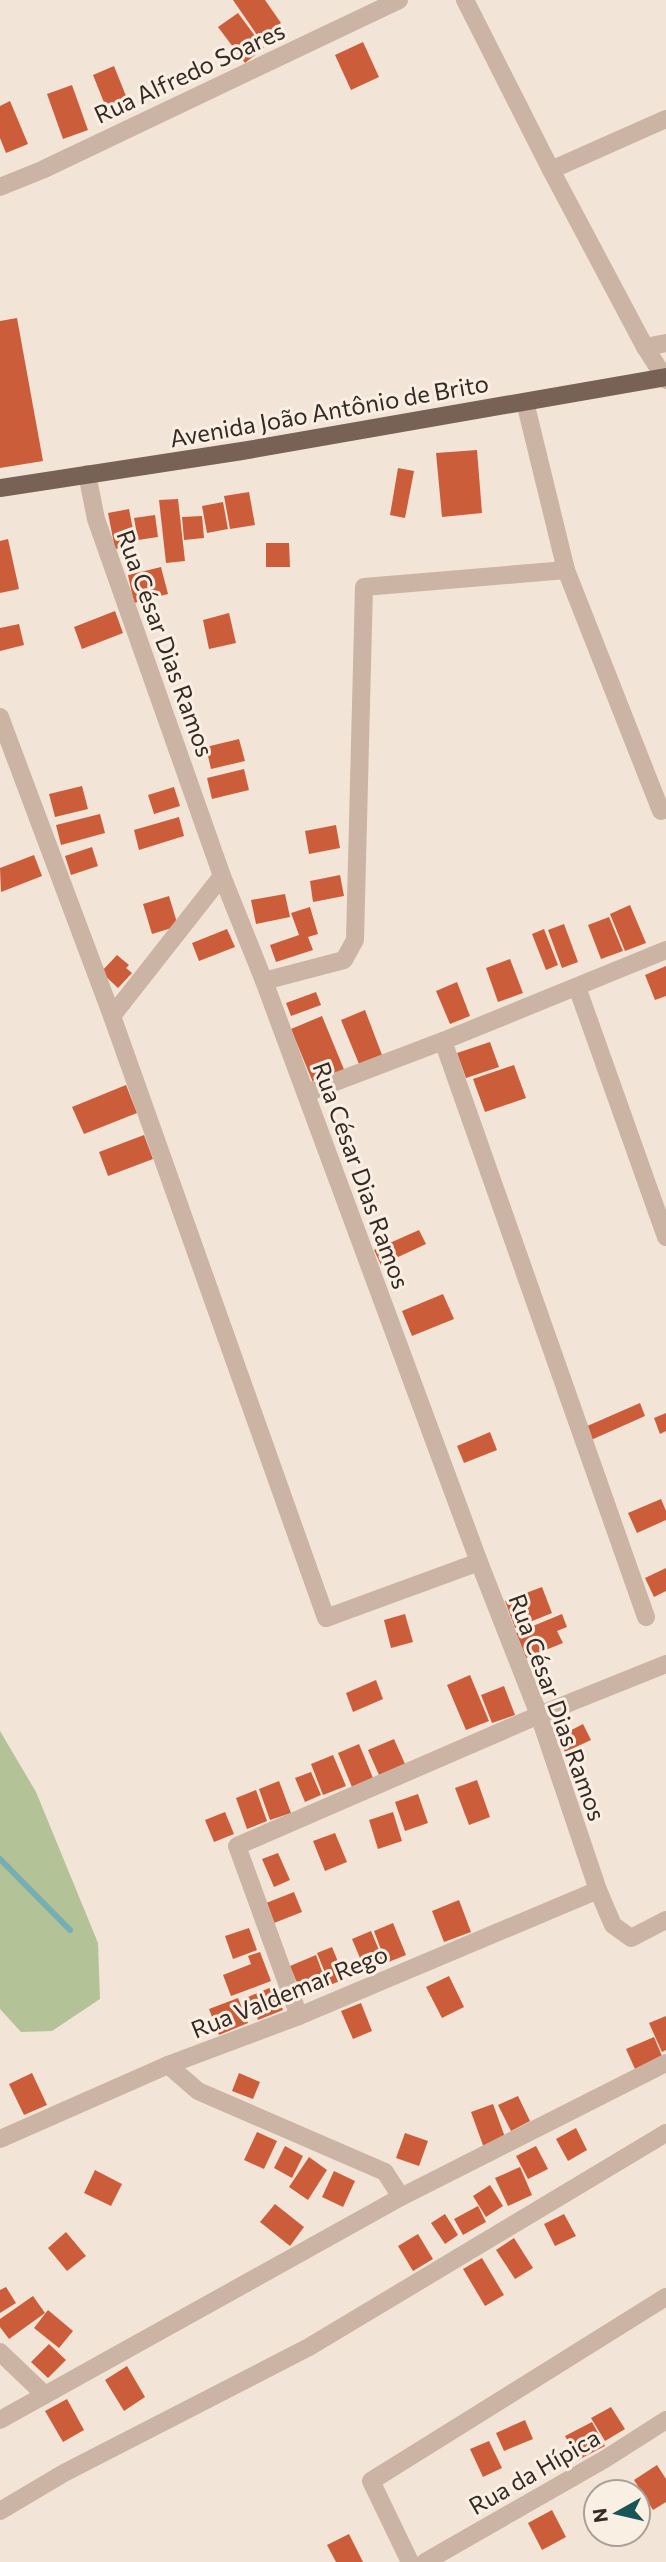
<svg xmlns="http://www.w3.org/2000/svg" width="666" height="2562" font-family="Commissioner,sans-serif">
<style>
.green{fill:#b4c297}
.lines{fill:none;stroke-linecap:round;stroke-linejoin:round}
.stream{stroke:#75afb1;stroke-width:6}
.building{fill:#cc5d3b}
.minor{stroke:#cbb4a3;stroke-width:18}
.tertiary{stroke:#cbb4a3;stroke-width:18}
.primary{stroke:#786155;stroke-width:18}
.labels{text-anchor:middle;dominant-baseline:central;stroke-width:6;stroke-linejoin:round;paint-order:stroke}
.street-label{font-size:24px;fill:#352a25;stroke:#faefe3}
</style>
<rect width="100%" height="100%" fill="#f2e5d7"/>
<path class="green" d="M0 1731 36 1792 98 1943 100 1999 52 2031 21 2032 0 2009Z"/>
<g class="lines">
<path class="stream" d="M0 1859 70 1930"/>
</g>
<g class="building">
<path d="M233 0H265L281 23 259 38Z"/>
<path d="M238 13 264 48 245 63 218 27Z"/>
<path d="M363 42 379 77 351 90 335 55Z"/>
<path d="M114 66 132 111 111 120 93 75Z"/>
<path d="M72 85 88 130 63 139 47 94Z"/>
<path d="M10 101 28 144 6 153 0 138V106Z"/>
<path d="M17 318 43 461 0 468V321Z"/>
<path d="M477 450 482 513 442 517 436 453Z"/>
<path d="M398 468 414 471 405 518 390 515Z"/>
<path d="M249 492 255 525 230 529 224 496Z"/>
<path d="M178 499 185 561 166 563 159 500Z"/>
<path d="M223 502 228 529 207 533 202 506Z"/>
<path d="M129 509 136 545 115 549 108 513Z"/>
<path d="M155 515 158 537 138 540 134 518Z"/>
<path d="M202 516 204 538 184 540 182 517Z"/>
<path d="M8 539 19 589 0 593V541Z"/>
<path d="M266 543H289L290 567H266Z"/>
<path d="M161 567 168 594 134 603 128 575Z"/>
<path d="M115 611 123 633 82 649 74 627Z"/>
<path d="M229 613 236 643 209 649 203 620Z"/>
<path d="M19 624 24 645 0 651V628Z"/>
<path d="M239 739 245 761 211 769 206 747Z"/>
<path d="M244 769 249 790 212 799 207 778Z"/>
<path d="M82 786 88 809 55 817 49 794Z"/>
<path d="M174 787 180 806 154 814 148 795Z"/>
<path d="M100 814 105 833 61 845 56 825Z"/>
<path d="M179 817 184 836 139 850 134 830Z"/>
<path d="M336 825 340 848 309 854 305 831Z"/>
<path d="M92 847 98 866 71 875 65 856Z"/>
<path d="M34 855 42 876 1 892 0 868Z"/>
<path d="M340 875 344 896 313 902 310 881Z"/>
<path d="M285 894 290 917 256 924 251 900Z"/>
<path d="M169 896 178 926 152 934 143 904Z"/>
<path d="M630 905 646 943 625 951 610 914Z"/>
<path d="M310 907 318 934 308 937 313 950 276 962 270 945 299 935 291 913Z"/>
<path d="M609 917 623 951 601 959 588 925Z"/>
<path d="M564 924 578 962 562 968 548 930Z"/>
<path d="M227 929 235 947 199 961 192 943Z"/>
<path d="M544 929 558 965 546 970 532 934Z"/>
<path d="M117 955 129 965 126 968 132 973 118 988 101 972Z"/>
<path d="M510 959 523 993 498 1002 486 968Z"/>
<path d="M666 966V996L655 1000 645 975Z"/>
<path d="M457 982 470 1016 450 1024 436 991Z"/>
<path d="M316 992 321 1005 291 1016 286 1003Z"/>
<path d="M365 1010 382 1055 359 1064 341 1020Z"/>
<path d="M322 1016 345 1072 314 1085 291 1029Z"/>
<path d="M490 1042 499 1067 466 1078 457 1053Z"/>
<path d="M514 1065 526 1098 485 1112 473 1079Z"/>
<path d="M126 1085 137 1113 84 1134 72 1107Z"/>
<path d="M144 1135 153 1159 108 1176 99 1152Z"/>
<path d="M419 1230 426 1244 381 1265 374 1250Z"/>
<path d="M443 1294 454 1319 412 1336 402 1311Z"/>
<path d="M640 1403 645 1416 591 1440 585 1427Z"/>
<path d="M666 1413V1431L660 1434 654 1418Z"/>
<path d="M490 1432 497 1450 464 1463 457 1446Z"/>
<path d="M661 1499 666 1511V1520L637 1533 628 1513Z"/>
<path d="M666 1568V1591L654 1597 645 1578Z"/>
<path d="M542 1587 552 1613 515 1628 505 1601Z"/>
<path d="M405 1614 413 1642 391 1648 384 1620Z"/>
<path d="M562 1614 567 1627 557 1631 563 1643 526 1658 516 1633Z"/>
<path d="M470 1675 489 1721 466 1730 447 1685Z"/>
<path d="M376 1680 383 1699 353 1712 346 1693Z"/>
<path d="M504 1686 515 1715 492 1723 481 1695Z"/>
<path d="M583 1724 591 1740 565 1752 558 1737Z"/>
<path d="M394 1739 405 1764 379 1775 368 1750Z"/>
<path d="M359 1744 373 1778 352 1787 338 1753Z"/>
<path d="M333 1755 346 1786 323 1795 311 1764Z"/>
<path d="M311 1772 321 1795 305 1802 295 1778Z"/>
<path d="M477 1780 490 1817 469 1825 455 1788Z"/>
<path d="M279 1781 291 1813 270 1820 259 1789Z"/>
<path d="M256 1790 267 1821 247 1829 236 1798Z"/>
<path d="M418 1794 428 1823 405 1831 395 1802Z"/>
<path d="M225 1812 234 1834 214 1842 205 1820Z"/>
<path d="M393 1812 402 1841 378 1849 369 1820Z"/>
<path d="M335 1833 347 1862 325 1871 313 1841Z"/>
<path d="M278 1853 290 1880 274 1887 262 1859Z"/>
<path d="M294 1892 302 1912 274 1923 266 1903Z"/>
<path d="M459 1900 471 1932 444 1942 432 1911Z"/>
<path d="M393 1923 406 1955 386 1963 374 1931Z"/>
<path d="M249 1928 257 1950 233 1959 225 1936Z"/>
<path d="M371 1931 384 1962 365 1970 352 1939Z"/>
<path d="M332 1947 345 1979 330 1985 317 1953Z"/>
<path d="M260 1952 271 1981 231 1996 223 1975 251 1964 248 1956Z"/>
<path d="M316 1955 327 1985 302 1995 290 1966Z"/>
<path d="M449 1976 464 2007 442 2018 426 1987Z"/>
<path d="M274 1986 283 2010 258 2020 248 1997Z"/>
<path d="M238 1998 248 2023 219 2035 209 2009Z"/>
<path d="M361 2003 372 2031 353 2039 341 2011Z"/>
<path d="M666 2016V2050L662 2052 649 2023Z"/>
<path d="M654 2037 662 2056 635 2069 626 2049Z"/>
<path d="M32 2073 47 2105 24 2115 9 2084Z"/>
<path d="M239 2073 260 2082 253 2099 232 2091Z"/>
<path d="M518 2096 530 2121 511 2131 498 2105Z"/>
<path d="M493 2104 506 2140 484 2148 471 2112Z"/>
<path d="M576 2128 587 2150 568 2161 556 2139Z"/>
<path d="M257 2132 277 2141 264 2169 244 2160Z"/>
<path d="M405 2133 428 2141 419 2166 396 2158Z"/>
<path d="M285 2146 303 2156 292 2178 274 2168Z"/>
<path d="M536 2146 548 2169 528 2179 516 2156Z"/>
<path d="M309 2157 327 2170 308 2200 289 2187Z"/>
<path d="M520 2167 532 2195 508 2206 495 2178Z"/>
<path d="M95 2170 122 2184 111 2206 84 2193Z"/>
<path d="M334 2171 355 2181 343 2207 322 2197Z"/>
<path d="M490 2185 503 2206 486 2217 473 2196Z"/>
<path d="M275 2204 304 2227 290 2246 260 2222Z"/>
<path d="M478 2206 486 2222 463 2235 454 2219Z"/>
<path d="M445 2214 458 2235 445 2244 431 2223Z"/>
<path d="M564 2214 576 2236 555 2246 544 2224Z"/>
<path d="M66 2232 86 2256 67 2271 48 2248Z"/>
<path d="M418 2234 433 2259 413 2271 398 2246Z"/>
<path d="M514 2238 533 2268 515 2279 496 2250Z"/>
<path d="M482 2258 504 2295 485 2306 463 2269Z"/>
<path d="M6 2287 16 2303 0 2313V2290Z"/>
<path d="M33 2296 45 2313 9 2339 0 2327V2319Z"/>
<path d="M48 2310 73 2331 59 2348 34 2328Z"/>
<path d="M49 2344 66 2360 48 2378 31 2362Z"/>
<path d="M127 2366 145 2397 124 2411 105 2380Z"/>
<path d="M67 2399 84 2430 63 2442 45 2411Z"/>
<path d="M611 2407 625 2429 605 2441 591 2418Z"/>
<path d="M525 2420 533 2439 504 2451 496 2433Z"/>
<path d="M592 2422 605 2446 578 2460 565 2436Z"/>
<path d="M489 2441 502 2468 483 2477 470 2449Z"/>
<path d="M657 2465 666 2479V2502L653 2510 634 2480Z"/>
<path d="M552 2510 566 2537 542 2550 528 2523Z"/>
<path d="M349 2534 363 2562H336L327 2545Z"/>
</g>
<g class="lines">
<g class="minor">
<path d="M465 0 551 170 645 347 666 380"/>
<path d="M551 170 666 119"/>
<path d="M0 187 42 170 399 0"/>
<path d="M645 347 666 343"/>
<path d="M525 402 566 570 661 811 666 809"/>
<path d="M87 474 96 519 222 876 264 981 479 1562 539 1715 598 1890 613 1925 631 1938 666 1920"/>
<path d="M0 717 112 1016 326 1618 479 1562"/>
<path d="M264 981 344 960 355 940 364 587 566 570"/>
<path d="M577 987 666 1237"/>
<path d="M112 1016 222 876"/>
<path d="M443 1041 646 1617"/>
<path d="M306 1093 443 1041 666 950"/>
<path d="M299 2016 237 1846 539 1715 666 1664"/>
<path d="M168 2065 198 2091 385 2172 401 2197"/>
<path d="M0 2139 168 2065 299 2016 598 1890"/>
<path d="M0 2352 45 2395"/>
<path d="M0 2420 401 2197 666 2063"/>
<path d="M0 2511 64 2473 309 2347 666 2133"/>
<path d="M410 2562 371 2481 666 2297"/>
</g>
<path class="tertiary" d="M425 2562 605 2459 666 2420"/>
<path class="primary" d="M0 488 242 451 666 377"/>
</g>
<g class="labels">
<g class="street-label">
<text transform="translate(189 72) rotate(-25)">Rua Alfredo Soares</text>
<text transform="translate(329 410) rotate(-10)">Avenida João Antônio de Brito</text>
<text transform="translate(166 643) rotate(70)">Rua César Dias Ramos</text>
<text transform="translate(362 1175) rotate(70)">Rua César Dias Ramos</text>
<text transform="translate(558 1707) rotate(70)">Rua César Dias Ramos</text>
<text transform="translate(289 1991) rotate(-22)">Rua Valdemar Rego</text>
<text transform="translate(534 2471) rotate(-30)">Rua da Hípica</text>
</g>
</g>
<g transform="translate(617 2513) rotate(262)"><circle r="33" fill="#faefe3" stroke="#aba097" stroke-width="2"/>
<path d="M0-5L12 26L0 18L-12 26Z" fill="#195558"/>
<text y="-10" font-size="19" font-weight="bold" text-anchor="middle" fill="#352a25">N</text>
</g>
</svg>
